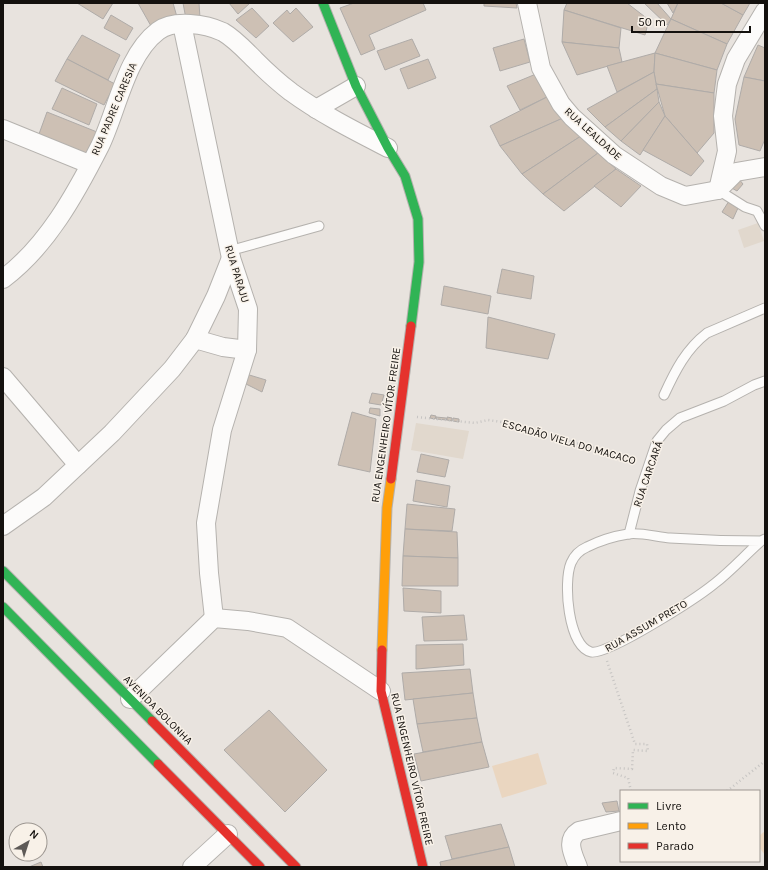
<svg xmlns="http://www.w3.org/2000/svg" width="768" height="870" font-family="Karla,sans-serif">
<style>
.built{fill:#e1d8cd}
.green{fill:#ead6c0}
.building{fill:#cdc0b4;stroke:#afaba8}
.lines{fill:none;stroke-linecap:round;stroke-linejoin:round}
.lane-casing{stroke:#b5b2ae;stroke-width:11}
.street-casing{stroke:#b5b2ae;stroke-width:20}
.fast-casing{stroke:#b5b2ae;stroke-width:11}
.slow-casing{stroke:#b5b2ae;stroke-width:11}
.jam-casing{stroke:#b5b2ae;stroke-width:11}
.path{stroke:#c6c4c2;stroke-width:2.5;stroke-dasharray:1 3;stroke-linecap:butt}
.lane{stroke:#fcfbfa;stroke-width:9}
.street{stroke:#fcfbfa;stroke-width:18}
.fast{stroke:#30b455;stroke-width:9}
.slow{stroke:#ff9f0a;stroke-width:9}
.jam{stroke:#e5322d;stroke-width:9}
.labels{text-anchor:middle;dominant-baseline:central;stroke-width:3;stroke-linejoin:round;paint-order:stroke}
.street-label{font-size:11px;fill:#14110e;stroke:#f8f1e8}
</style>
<rect width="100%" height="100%" fill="#e8e3de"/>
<g class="built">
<path d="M758 223 764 241 744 248 738 230Z"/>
<path d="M416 423 469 431 463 459 411 450Z"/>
</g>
<g class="green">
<path d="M538 753 547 784 502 798 492 766Z"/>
<path d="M765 831V855L759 847V836Z"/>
</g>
<g class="building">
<path d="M77 3H113L103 19Z"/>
<path d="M138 3H173L177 17 151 26Z"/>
<path d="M183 3H199L200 18 186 19Z"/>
<path d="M229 3H250L238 14Z"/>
<path d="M354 3H423L426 10 369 35 375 49 361 55 340 8Z"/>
<path d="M484 3H516L517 8 484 6Z"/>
<path d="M567 3H627L649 20 645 35 564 10Z"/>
<path d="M644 3H657L671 19 667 25Z"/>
<path d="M667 3H678L673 13Z"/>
<path d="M678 3H721L743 15 727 44 671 19Z"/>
<path d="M721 3H750L743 15Z"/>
<path d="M252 8 269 26 256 38 236 20Z"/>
<path d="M296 8 313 27 293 42 273 23 287 10 290 14Z"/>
<path d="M564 10 621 28 619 48 562 42Z"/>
<path d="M111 15 133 28 126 40 104 28Z"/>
<path d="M671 19 727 44 717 70 655 53Z"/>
<path d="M82 35 120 55 108 80 67 59Z"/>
<path d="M412 39 420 56 385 70 377 51Z"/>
<path d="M524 39 530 62 500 71 493 48Z"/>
<path d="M562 42 619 48 622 62 577 75Z"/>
<path d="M758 45 765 48V81L744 77Z"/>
<path d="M655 53 654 72 617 92 607 66Z"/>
<path d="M655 53 717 70 714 93 656 84 654 72Z"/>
<path d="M67 59 115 84 104 105 55 81Z"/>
<path d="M428 59 436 78 408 89 400 69Z"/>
<path d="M654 72 657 89 605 127 587 109Z"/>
<path d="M536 74 549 96 520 110 507 86Z"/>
<path d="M744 77 765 81V139L760 151 739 145 735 119Z"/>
<path d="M656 84 714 93V133L697 153 665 116Z"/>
<path d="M62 88 97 104 89 125 52 109Z"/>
<path d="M657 89 659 102 621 141 605 127Z"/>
<path d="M549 96 563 118 500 146 490 126Z"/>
<path d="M659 102 665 116 640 155 621 141Z"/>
<path d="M47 112 97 132 87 154 39 134Z"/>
<path d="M665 116 704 161 691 176 643 150Z"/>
<path d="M563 118 581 136 522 174 500 146Z"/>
<path d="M581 136 598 153 543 194 522 174Z"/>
<path d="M598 153 616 169 564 211 543 194Z"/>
<path d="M616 169 641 186 621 207 594 186Z"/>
<path d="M738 178 743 184 737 191 730 187Z"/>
<path d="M729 201 738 208 733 219 722 212Z"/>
<path d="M502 269 534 276 531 299 497 293Z"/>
<path d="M444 286 491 296 488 314 441 305Z"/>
<path d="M488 317 555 334 548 359 486 348Z"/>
<path d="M246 374 266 380 262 392 244 383Z"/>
<path d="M372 393 384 395 381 405 369 403Z"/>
<path d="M370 408 380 409V416L369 413Z"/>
<path d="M352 412 376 419 370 472 338 465Z"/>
<path d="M431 415 436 416 435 419 430 418Z"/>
<path d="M436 417 446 418 447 420 436 419Z"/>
<path d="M447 417 452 418V421L447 420Z"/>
<path d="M453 418 459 419V422L453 421Z"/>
<path d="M421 454 449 460 445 477 417 472Z"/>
<path d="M416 480 450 486 447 507 413 501Z"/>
<path d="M407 504 455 509 452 531 405 529Z"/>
<path d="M405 529 457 532 458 558 403 556Z"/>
<path d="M403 556 458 558V586H402Z"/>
<path d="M403 588 441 591V613L404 611Z"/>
<path d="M464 615 467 640 424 641 422 617Z"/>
<path d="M463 644 464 665 416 669V645Z"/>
<path d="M470 669 473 693 405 700 402 673Z"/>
<path d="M473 693 477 718 417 724 413 699Z"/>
<path d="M269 710 327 770 285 812 224 750Z"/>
<path d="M477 718 482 742 423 752 417 724Z"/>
<path d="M482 742 489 767 421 781 414 754Z"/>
<path d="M617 801 619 811 606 812 602 803Z"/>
<path d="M501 824 509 847 452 859 445 836Z"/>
<path d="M509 847 515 867H441L440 862Z"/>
<path d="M41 862 43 867H29Z"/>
</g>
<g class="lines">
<g class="lane-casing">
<g id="lane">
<path d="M718 190 745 207 757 211 765 226"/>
<path d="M229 251 319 226"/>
<path d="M664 395C675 371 686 349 707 333L765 308"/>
<path d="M629 534 640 491 657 441 666 430 680 418 724 401 754 385 765 381"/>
<path d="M761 541C730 541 700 540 670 538 658 537 639 532 628 534 615 536 599 541 587 547 580 550 574 556 571 563 563 582 568 646 591 652 607 656 698 597 714 584 731 571 745 555 761 541L765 539"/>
</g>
</g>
<g class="street-casing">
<g id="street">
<path d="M527 3 541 68 561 104 572 117 614 155 661 186 685 196 718 190 736 172 765 167"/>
<path d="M182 24 231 258 248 309 247 350 222 430 206 523 209 573 214 618"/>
<path d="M316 109 356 86"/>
<path d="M3 129 89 164"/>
<path d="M718 190 727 151 723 116 727 84 736 59 765 11"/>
<path d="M3 279C47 246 75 195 100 146 117 111 126 55 158 31 174 19 206 24 223 32 235 39 245 50 255 60 266 71 278 82 291 92 321 114 355 131 388 148"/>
<path d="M195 339 223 347 247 350"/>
<path d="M3 377 78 465"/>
<path d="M3 526 44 497 112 433 172 369 195 339 216 296 231 258"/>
<path d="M130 699 214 618 248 621 287 628 381 691"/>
<path d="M192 867 228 834"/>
<path d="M578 867C573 854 565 840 579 831L621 821"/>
</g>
</g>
<g class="fast-casing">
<g id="fast">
<path d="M323 3 356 86 388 148 405 176 418 219 419 262 411 326"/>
<path d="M3 571 152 721"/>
<path d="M3 607 158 764"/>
</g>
</g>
<g class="slow-casing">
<path id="slow" d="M382 650 387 508 391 479"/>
</g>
<g class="jam-casing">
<g id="jam">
<path d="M391 479 411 326"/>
<path d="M382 650 381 691 423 867"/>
<path d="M152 721 296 867"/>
<path d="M158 764 260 867"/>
</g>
</g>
<g class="path">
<path d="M417 417 475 423 488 420 502 422 598 449 638 462"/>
<path d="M607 661 635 744H647L648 751 633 750 632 769 614 768 613 773 628 778 631 791"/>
<path d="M727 791 765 761"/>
</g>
<use href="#lane" class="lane"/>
<use href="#street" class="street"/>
<use href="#fast" class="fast"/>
<use href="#slow" class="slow"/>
<use href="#jam" class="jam"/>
</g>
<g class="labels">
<g class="street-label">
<text transform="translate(114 109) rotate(-67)">RUA PADRE CARESIA</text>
<text transform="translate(593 134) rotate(42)">RUA LEALDADE</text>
<text transform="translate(237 274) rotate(73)">RUA PARAJU</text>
<text transform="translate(386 425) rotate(-82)">RUA ENGENHEIRO VÍTOR FREIRE</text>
<text transform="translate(569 442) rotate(16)">ESCADÃO VIELA DO MACACO</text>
<text transform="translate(648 474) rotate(-71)">RUA CARCARÁ</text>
<text transform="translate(646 626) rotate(-30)">RUA ASSUM PRETO</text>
<text transform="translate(158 710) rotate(45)">AVENIDA BOLONHA</text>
<text transform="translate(412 769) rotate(77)">RUA ENGENHEIRO VÍTOR FREIRE</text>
</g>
</g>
<rect width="768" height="870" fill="none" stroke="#14110e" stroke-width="8"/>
<rect x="620" y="790" width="140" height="72" fill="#f8f1e8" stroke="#9d9791"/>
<rect x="628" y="803" width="20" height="6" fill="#30b455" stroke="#9d9791"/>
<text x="656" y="810" font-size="12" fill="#14110e">Livre</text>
<rect x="628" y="823" width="20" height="6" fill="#ff9f0a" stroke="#9d9791"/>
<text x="656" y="830" font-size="12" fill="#14110e">Lento</text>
<rect x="628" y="843" width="20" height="6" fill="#e5322d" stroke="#9d9791"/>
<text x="656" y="850" font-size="12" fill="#14110e">Parado</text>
<g transform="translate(28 842) rotate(39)"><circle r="19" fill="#f8f1e8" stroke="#9d9791"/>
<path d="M0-3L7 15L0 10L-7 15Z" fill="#5e5a57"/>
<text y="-6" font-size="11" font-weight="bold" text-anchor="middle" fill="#14110e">N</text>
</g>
<path d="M632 26v6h118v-6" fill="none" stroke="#14110e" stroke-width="2"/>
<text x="638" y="26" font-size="12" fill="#14110e" stroke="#f8f1e8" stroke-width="3" paint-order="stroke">50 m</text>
</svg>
